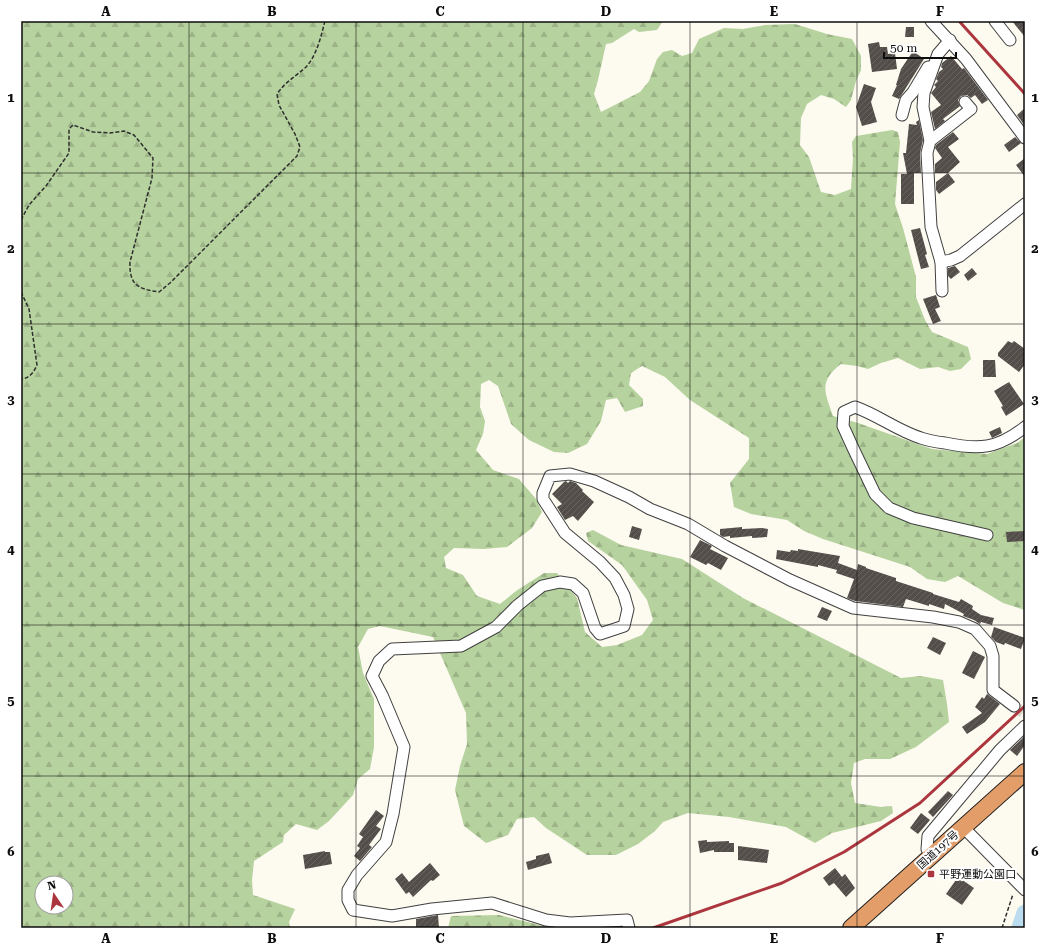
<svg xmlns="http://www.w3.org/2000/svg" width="1046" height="949" font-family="'Roboto Serif','Noto Sans JP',serif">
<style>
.forest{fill:url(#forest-firs);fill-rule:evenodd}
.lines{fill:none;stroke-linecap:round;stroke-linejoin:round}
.river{stroke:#badcee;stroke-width:17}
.building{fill:url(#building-hatch)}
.minor-tunnel{stroke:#d9d6cd;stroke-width:11;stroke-dasharray:11 5.5;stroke-linecap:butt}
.minor-casing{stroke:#404040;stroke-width:13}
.highway-casing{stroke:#1e1e1e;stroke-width:18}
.path{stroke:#2f2f2f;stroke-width:1.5;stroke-dasharray:4 2;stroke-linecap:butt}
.minor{stroke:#fff;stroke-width:11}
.highway{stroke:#e29d68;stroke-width:16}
.rail{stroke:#ac363e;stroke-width:3}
.grid{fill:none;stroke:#0d0d0d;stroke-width:1;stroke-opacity:0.55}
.poi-dot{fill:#ac363e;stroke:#fff;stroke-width:1.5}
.labels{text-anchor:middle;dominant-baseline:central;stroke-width:4;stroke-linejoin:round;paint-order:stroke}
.street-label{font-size:11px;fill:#0d0d0d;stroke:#fff}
.poi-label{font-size:11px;fill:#0d0d0d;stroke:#fff;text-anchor:start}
.neatline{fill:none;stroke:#0d0d0d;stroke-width:1.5}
.grid-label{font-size:13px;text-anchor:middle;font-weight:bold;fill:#0d0d0d}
</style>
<defs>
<pattern id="forest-firs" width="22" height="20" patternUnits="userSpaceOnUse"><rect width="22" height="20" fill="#b6d29e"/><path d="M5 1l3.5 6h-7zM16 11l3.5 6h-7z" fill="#9bb387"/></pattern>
<pattern id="building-hatch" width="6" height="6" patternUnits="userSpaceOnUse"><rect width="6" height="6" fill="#544e4b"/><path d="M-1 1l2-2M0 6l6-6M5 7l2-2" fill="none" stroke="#686360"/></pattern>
</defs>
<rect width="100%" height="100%" fill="#fdfaef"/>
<g class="forest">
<path d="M21 21H663L657 30 639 32 634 29 612 43 606 44 598 80 594 94 601 112 640 92 649 81 657 59 663 52 672 50 682 56 692 53 699 39 724 28 743 29 765 25 795 24 827 34 852 39 861 56V70L856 81 851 100 846 107 834 99 821 95 807 104 801 118 800 145 809 157 821 192 835 195 851 189 853 158 852 142 856 136 892 130 898 132 900 142 895 204 903 228 916 277V297L925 320 932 332 968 347 971 359 961 369 950 371 938 367 920 369 898 358 881 363 868 369 857 366 841 364C818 382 825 392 833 416L858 423 932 449 987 454 1017 443 1025 437V610L1003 603 958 576 945 582 927 579 910 567 823 539 804 531 787 520 751 514 734 507 730 483 749 459V438L690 400 665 377 642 366 631 373 629 385 643 399V406L625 412 617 398 606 400 601 421 587 444 568 453 554 452 529 440 511 424 498 386 489 380 481 384 480 407 485 421 483 434 476 450 493 470 519 479 536 499 542 512 532 528 507 547 484 549 454 548 444 557 446 568 463 575 477 596 500 604 516 591 544 573H557L577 598 585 632 602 647 617 645 642 635 653 620 647 600 622 565 588 541 586 533 593 530 621 545 682 559 743 598 901 678 921 676 943 680 947 704 949 722 916 747 890 759H865L854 763 851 783 855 803 881 807 892 806 893 813 881 821 832 833 815 843 786 827 729 817 688 813 663 822 655 831 638 844 616 855H587L546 828 534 817 517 819 508 835 486 843 464 826 455 790 460 766 467 744 466 713 433 637 380 626 368 629 358 647 363 673 374 699V747L370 769 358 779 353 795 329 821 317 830 296 824 284 835 283 842 254 861 252 880 253 895 295 909 289 922 290 928H21ZM42 883H66V907H42Z"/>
<path d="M499 915 552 928H448L451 916Z"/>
</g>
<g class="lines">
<path class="river" d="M1020 928 1025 913"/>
</g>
<g class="building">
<path d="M1012 21H1025V37Z"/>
<path d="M906 27H914V37H905Z"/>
<path d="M879 42 880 47H887L888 54 895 53 897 69 872 72 868 44Z"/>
<path d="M913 51 924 59 899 99 892 96 897 85H896L901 69Z"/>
<path d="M951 56 962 69 964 68 988 100 982 104 975 95 971 98 967 95 961 96 958 100 960 106 943 119 945 121 935 129 931 112 941 105 931 93 936 87 934 85 938 81 936 79 939 72 943 69 941 67 942 63Z"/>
<path d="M864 84 876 88 871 102 877 122 862 126 856 107Z"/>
<path d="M1025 108V126L1017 115Z"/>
<path d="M919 120 923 140 920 153 921 173H914V204H901V174H907L903 153H906L909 124 917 125 916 122Z"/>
<path d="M953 132 959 139 948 147 960 162 948 173H935V164L942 158 935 148 936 145Z"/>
<path d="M1015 137 1021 143 1009 152 1004 145Z"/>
<path d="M1025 158V177L1016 165Z"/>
<path d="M948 173 955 182 939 194 936 190V182Z"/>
<path d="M920 228 927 254 925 255 929 267 921 269 911 230Z"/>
<path d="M955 266 960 272 951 279 948 276V268Z"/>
<path d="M972 268 977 274 968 281 964 275Z"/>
<path d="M936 295 940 307 935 309 941 321 933 324 923 299Z"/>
<path d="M1008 341 1012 343 1014 341 1025 349V364L1019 372 998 356V353Z"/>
<path d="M983 360H995L996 377H983Z"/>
<path d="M1009 382 1024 404 1006 416 1001 407 1003 406 994 391Z"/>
<path d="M1000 427 1002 433 992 438 989 432Z"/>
<path d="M566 481 568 483 570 481 576 483 583 490 582 491 594 502 578 521 573 516 565 520 557 507 562 504 552 494 564 482Z"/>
<path d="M632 526 642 529 639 540 629 537Z"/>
<path d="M742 527V529L762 528 768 529 767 537 752 538V536L730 538V536L723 537 720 535V529Z"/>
<path d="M1025 531V541L1007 542 1006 532Z"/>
<path d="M700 540 712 546 710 549 728 558 721 570 708 563 706 565 690 557Z"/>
<path d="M798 549 840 556 838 563 857 570 858 564 866 567V568L896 578V581L933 593V594L959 602 961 599 973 606 972 609 981 615 994 618 992 625 981 622 980 624 974 620 963 616 964 614 945 604 944 609 929 604V606L906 599 903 607 855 601 847 598 854 579 836 573 837 570 818 565V567L776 559 777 550 790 552 791 550 798 551Z"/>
<path d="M822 607 832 611 827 621 817 617Z"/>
<path d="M994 627 1025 638 1021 649 1005 643 1004 645 996 642 991 637Z"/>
<path d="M933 637 946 643 940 655 927 648Z"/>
<path d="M973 651 985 657 974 679 962 673Z"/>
<path d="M987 694 1000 704 985 722 967 734 962 727 982 713 975 707 982 697 984 699Z"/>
<path d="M1025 736V745L1017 756 1010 750Z"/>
<path d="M948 791 953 795 933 817 928 812Z"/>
<path d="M376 810 384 816 376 826 381 829 369 845 372 847 360 861 354 856 360 848 357 846 363 837 359 834Z"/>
<path d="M921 813 930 820 918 834 910 828Z"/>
<path d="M707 840V842L729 841V843H734V852H714V850L700 853 698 841Z"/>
<path d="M738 846 769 850 767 863 738 860Z"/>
<path d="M325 851V852H330L332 864 305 869 303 855Z"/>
<path d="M549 853 552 863 528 870 526 862 536 859V856Z"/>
<path d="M430 863 440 875 433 881 431 880 413 897 409 892 406 894 395 879 402 873 409 882Z"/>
<path d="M835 868 842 877 845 874 855 888 846 897 834 883 829 886 823 878Z"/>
<path d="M958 877 974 888 962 905 946 894Z"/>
<path d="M438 915 439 928H416V919Z"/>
</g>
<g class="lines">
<path class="minor-tunnel" d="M1014 706 1025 714"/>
<g class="minor-casing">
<g id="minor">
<path d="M931 21 966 59 1025 138"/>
<path d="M995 21 1010 40"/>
<path d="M902 115 906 100 913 92 928 67"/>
<path d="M930 141 923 107 924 93 938 54 950 40"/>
<path d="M941 262 951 260 960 256 1025 204"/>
<path d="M942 291 941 262 931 227 927 153 930 141 971 109 965 102"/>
<path d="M987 535 913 518 889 508 875 494 853 448 843 426 844 412 855 407C878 415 898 431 921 438 929 441 937 442 945 443 979 450 997 449 1025 427"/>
<path d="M964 828 1025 890"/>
<path d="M931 857 927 849 928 836 1000 750 1025 726"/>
<path d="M629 928 627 920 570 923 546 920 492 903 432 909 392 916 353 910 348 900V890L357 875 386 842 393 814 404 747 382 695 372 676 379 661 392 649 461 646 496 627 518 605 542 586 560 582 573 584 583 593 595 628 600 634 624 626 628 609 624 595 615 578 600 562 565 533 543 499V493L550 476 570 474 594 481 629 497 650 509 688 524 725 546 790 580 853 608 933 617 959 622 975 629 990 646 993 656V690L1014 706"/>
</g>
</g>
<g class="highway-casing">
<path id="highway" d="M851 928 1025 772"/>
</g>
<g class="path">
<path d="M21 220 29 205 46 186 69 153V129L73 125 93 132 110 133 124 131 134 135 153 158 152 178 130 262C129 285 138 289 159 292L170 283 297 156 300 147 295 134 279 105 277 94C285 82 295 77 306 67 317 55 321 36 325 21"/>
<path d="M21 292 29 309 37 365C34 372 30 378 21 379"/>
<path d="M1002 928 1013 894"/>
</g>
<use href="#minor" class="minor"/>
<use href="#highway" class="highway"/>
<g class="rail">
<path d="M959 21 1025 94"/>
<path d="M653 928 782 883 844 852 920 803 1025 706"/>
</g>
</g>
<path class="grid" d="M189 21V928M356 21V928M523 21V928M690 21V928M857 21V928M21 173H1025M21 324H1025M21 474H1025M21 625H1025M21 776H1025"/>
<rect class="poi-dot" x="927" y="870" width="8" height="8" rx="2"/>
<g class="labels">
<g class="street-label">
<text transform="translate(938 850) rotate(-42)">国道197号</text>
</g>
<g class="poi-label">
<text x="939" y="874">平野運動公園口</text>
</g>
</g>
<rect width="1046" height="949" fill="none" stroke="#ffffff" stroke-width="44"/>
<g transform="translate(54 895) rotate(347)"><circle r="19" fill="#ffffff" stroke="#9e9e9e"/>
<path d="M0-3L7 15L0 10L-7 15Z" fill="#ac363e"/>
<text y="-6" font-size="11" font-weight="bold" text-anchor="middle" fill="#0d0d0d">N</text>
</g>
<path d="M884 52v6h72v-6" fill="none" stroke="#0d0d0d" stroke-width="2"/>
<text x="890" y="52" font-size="12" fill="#0d0d0d" stroke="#ffffff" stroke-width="3" paint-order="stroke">50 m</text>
<rect x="22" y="22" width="1002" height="905" class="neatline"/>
<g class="grid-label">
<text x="106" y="16">A</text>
<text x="272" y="16">B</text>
<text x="440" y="16">C</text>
<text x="606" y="16">D</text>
<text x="774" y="16">E</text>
<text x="940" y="16">F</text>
<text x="11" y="102">1</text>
<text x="1035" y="102">1</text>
<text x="11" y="253">2</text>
<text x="1035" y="253">2</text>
<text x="11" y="404">3</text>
<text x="1035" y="404">3</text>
<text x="11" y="554">4</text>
<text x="1035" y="554">4</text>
<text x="11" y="705">5</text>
<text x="1035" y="705">5</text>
<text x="11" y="856">6</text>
<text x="1035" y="856">6</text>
<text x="106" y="943">A</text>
<text x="272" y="943">B</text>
<text x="440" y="943">C</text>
<text x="606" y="943">D</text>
<text x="774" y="943">E</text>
<text x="940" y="943">F</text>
</g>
</svg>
